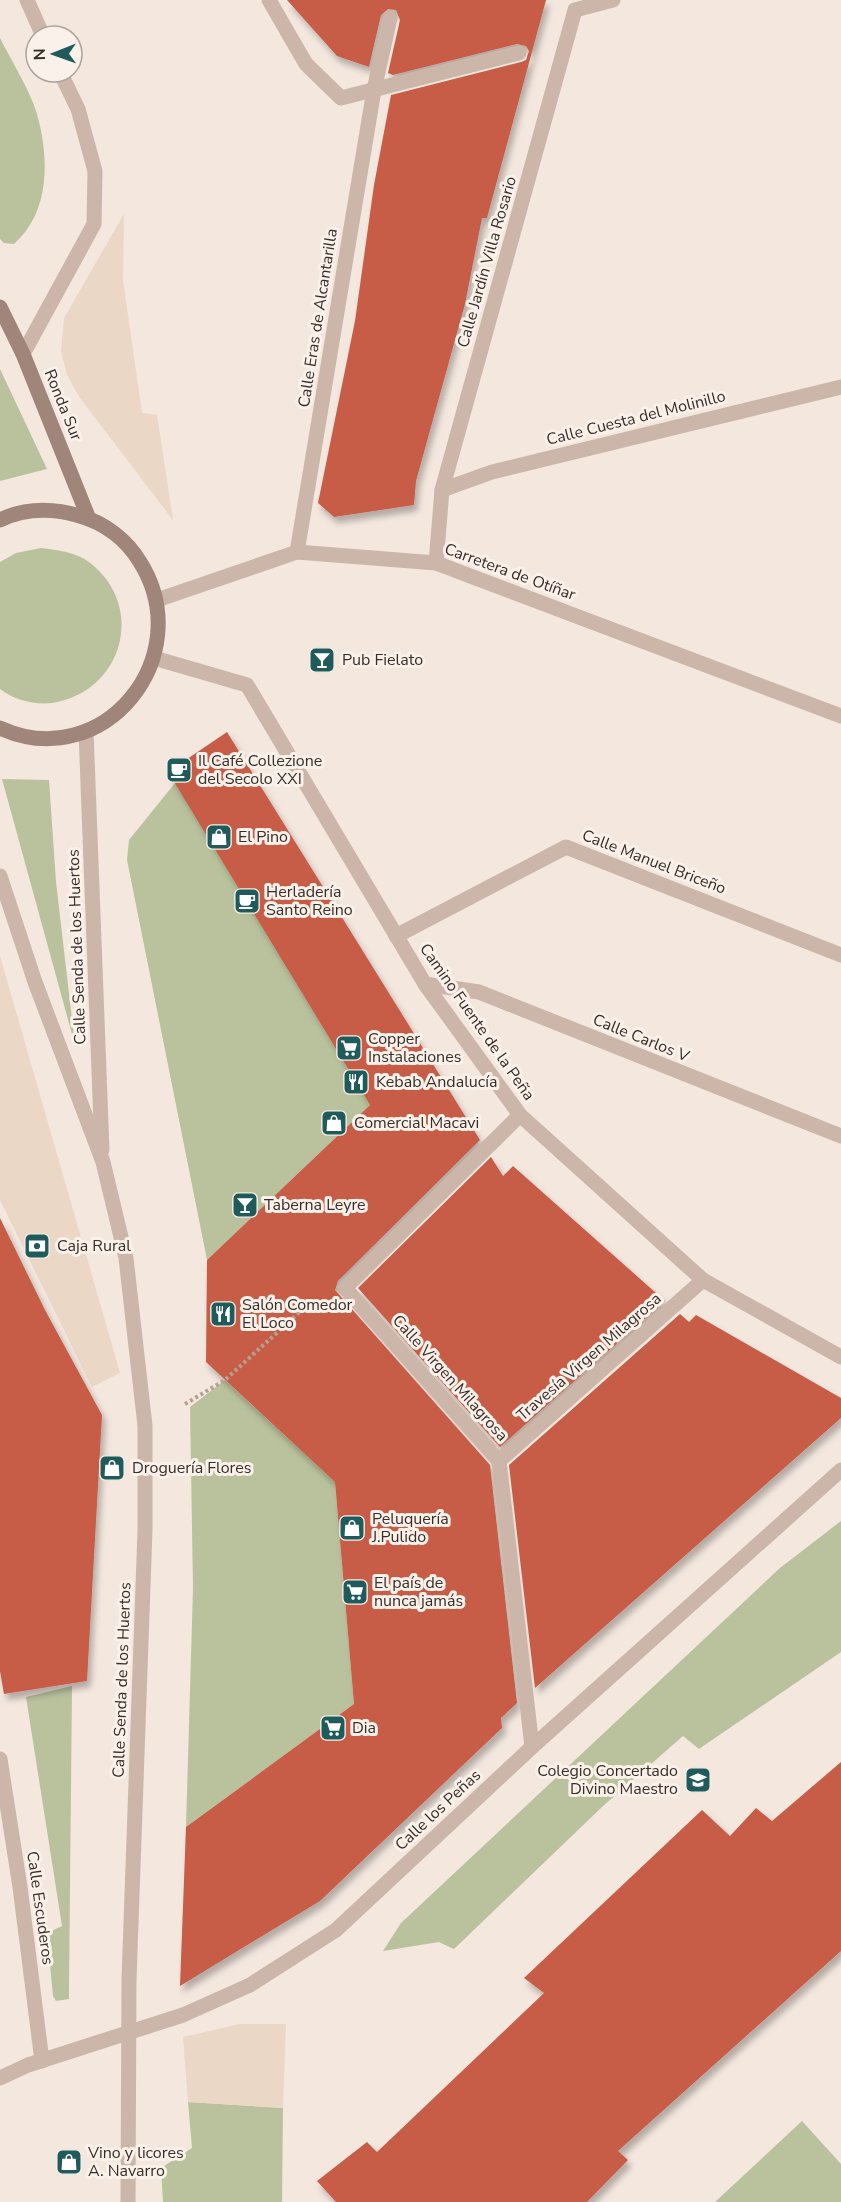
<svg xmlns="http://www.w3.org/2000/svg" width="841" height="2202" font-family="'Nunito Sans',sans-serif">
<style>
.green{fill:#b9c29d}
.plaza{fill:#ebd7c5}
.building{fill:#c75c47;filter:url(#shadow)}
.lines{fill:none;stroke-linecap:round;stroke-linejoin:round}
.path{stroke:#b7a093;stroke-width:4;stroke-dasharray:3 3;stroke-linecap:butt}
.lane{stroke:#cbb6a9;stroke-width:15}
.street{stroke:#cbb6a9;stroke-width:15}
.secondary{stroke:#9f857a;stroke-width:15}
.labels{text-anchor:middle;dominant-baseline:central;stroke-width:6;stroke-linejoin:round;paint-order:stroke}
.street-label{font-size:16px;fill:#382d29;stroke:#faf2ea}
.poi-label{font-size:16px;fill:#382d29;stroke:#faf2ea;text-anchor:start}
</style>
<defs>
<filter id="shadow"><feDropShadow dx="3.5" dy="6" stdDeviation="3" flood-color="#0004"/></filter>
</defs>
<rect width="100%" height="100%" fill="#f3e7de"/>
<g class="green">
<path d="M0 38C11 60 31 92 37 114 49 158 51 211 14 244L4 243 0 239Z"/>
<path d="M0 369 47 469 0 481Z"/>
<path d="M41 548C58 550 75 552 89 562 147 606 123 692 52 703 34 705 14 700 0 689V562L16 553Z"/>
<path d="M2 779 49 780 56 882 75 1045Z"/>
<path d="M175 783 370 1105 207 1260 127 860 129 840Z"/>
<path d="M225 1380 335 1482 354 1704 186 1827 193 1588 190 1407Z"/>
<path d="M841 1521V1652L699 1749 683 1736 602 1807 454 1949 439 1942 383 1951 401 1923 780 1568Z"/>
<path d="M72 1686 69 1990V1999L56 2001 53 1996 47 1933 62 1926 26 1697Z"/>
<path d="M188 2102 283 2108 282 2202H163L161 2168 192 2148Z"/>
<path d="M802 2121 841 2164V2202H715Z"/>
</g>
<g class="plaza">
<path d="M124 214 123 280 142 413 157 415 173 520 80 398 67 375 61 351 64 318Z"/>
<path d="M0 956 120 1373 92 1387 0 1200Z"/>
<path d="M240 2024H286L283 2108 188 2102 183 2037Z"/>
</g>
<g class="building">
<path d="M287 0H546L487 218H482L465 304 416 481 414 505 334 517 318 503 355 321 374 185 391 95 521 62 526 60 529 51 526 46 517 44 393 75 388 73 400 20 396 10 388 9 381 15 369 67 337 56Z"/>
<path d="M227 732 480 1140 338 1281 335 1290 490 1465 517 1703 501 1718 502 1728 320 1901 180 1986 186 1827 354 1704 335 1482 206 1362 207 1260 370 1105 168 772Z"/>
<path d="M491 1157 503 1176 513 1166 665 1301 500 1447 358 1288Z"/>
<path d="M0 1218 45 1310 102 1415 87 1681 4 1694 0 1671Z"/>
<path d="M680 1314 689 1322 696 1315 841 1398V1418L535 1688 509 1465Z"/>
<path d="M841 1762V1951L618 2151 628 2160 587 2202H336L317 2181 367 2142 377 2152 544 1993 524 1978 702 1810 730 1836 756 1808 772 1821Z"/>
</g>
<g class="lines">
<path class="path" d="M185 1404 225 1380 314 1299"/>
<path class="lane" d="M374 90 390 18"/>
<g class="street">
<path d="M27 0 43 36"/>
<path d="M269 0 306 64 341 98 519 53"/>
<path d="M23 354 94 224 95 171 78 109 60 72"/>
<path d="M442 490 492 472 841 387"/>
<path d="M297 552 374 90"/>
<path d="M436 563 442 490 575 10 613 0"/>
<path d="M157 600 297 552 436 563 841 716"/>
<path d="M154 658 247 685 425 984 520 1115 703 1280 841 1357"/>
<path d="M86 731 102 1150"/>
<path d="M0 876 35 982 103 1162 126 1258 145 1426V1530L129 1979 128 2202"/>
<path d="M396 936 566 847 841 955"/>
<path d="M425 984 479 992 841 1136"/>
<path d="M520 1115 345 1288 499 1461 532 1747"/>
<path d="M499 1461 703 1280"/>
<path d="M0 1759 20 1887 42 2061"/>
<path d="M0 2078 28 2065 183 2015 250 1985 336 1930 532 1747 841 1470"/>
</g>
<g class="secondary">
<path d="M0 307 23 354 89 519"/>
<path d="M0 520C25 508 53 508 80 516 105 523 127 540 140 562 199 656 104 775 0 728"/>
</g>
</g>
<defs>
<g id="bar-square" transform="scale(1.35)"><rect x="-9" y="-9" width="18" height="18" rx="4" fill="#1e5b5a" stroke="#faf2ea"/><path d="M-6-5H6L.8 .8V4.5H3.5V6h-7V4.5H-.8V.8Z" fill="#fff"/></g>
<g id="cafe-square" transform="scale(1.35)"><rect x="-9" y="-9" width="18" height="18" rx="4" fill="#1e5b5a" stroke="#faf2ea"/><path d="M-5.5-4.5H6V0H3Q3 3.5 0 3.5H-2.5Q-5.5 3.5-5.5 0ZM3-3.2v2h1.7v-2ZM-6 4.5H4V6H-6Z" fill="#fff"/></g>
<g id="shop-square" transform="scale(1.35)"><rect x="-9" y="-9" width="18" height="18" rx="4" fill="#1e5b5a" stroke="#faf2ea"/><path d="M-5-2.5h2.3a2.7 3.5 0 0 1 5.4 0H5L5.5 6h-11ZM-1.5-2.5h3a1.5 2.3 0 0 0-3 0Z" fill="#fff"/></g>
<g id="supermarket-square" transform="scale(1.35)"><rect x="-9" y="-9" width="18" height="18" rx="4" fill="#1e5b5a" stroke="#faf2ea"/><path d="M-6-5.5h2.5l.6 2H6L4.5 2H-2.5L-4.4-4H-6ZM-1.5 3.2a1.3 1.3 0 1 0 .1 0ZM3 3.2a1.3 1.3 0 1 0 .1 0Z" fill="#fff"/></g>
<g id="restaurant-square" transform="scale(1.35)"><rect x="-9" y="-9" width="18" height="18" rx="4" fill="#1e5b5a" stroke="#faf2ea"/><path d="M-5-6h1v4h1v-4h1v4h1v-4h1v5L-1.5 .5V6h-2V.5L-5-1ZM5-6V6H3V1.5H1.5Q1.5-4 5-6Z" fill="#fff"/></g>
<g id="bank-square" transform="scale(1.35)"><rect x="-9" y="-9" width="18" height="18" rx="4" fill="#1e5b5a" stroke="#faf2ea"/><path d="M-6-4H6V4H-6ZM0-2.3a2.3 2.3 0 1 0 0 4.6a2.3 2.3 0 1 0 0-4.6Z" fill="#fff"/></g>
<g id="school-square" transform="scale(1.35)"><rect x="-9" y="-9" width="18" height="18" rx="4" fill="#1e5b5a" stroke="#faf2ea"/><path d="M0-5L7-2L0 1L-7-2ZM-4 1L0 2.5L4 1V4Q0 6-4 4Z" fill="#fff"/></g>
</defs>
<g fill-rule="evenodd">
<use href="#bar-square" x="322" y="660"/>
<use href="#cafe-square" x="179" y="770"/>
<use href="#shop-square" x="219" y="837"/>
<use href="#cafe-square" x="247" y="901"/>
<use href="#supermarket-square" x="349" y="1048"/>
<use href="#restaurant-square" x="356" y="1082"/>
<use href="#shop-square" x="334" y="1123"/>
<use href="#bar-square" x="245" y="1205"/>
<use href="#bank-square" x="37" y="1246"/>
<use href="#restaurant-square" x="223" y="1314"/>
<use href="#shop-square" x="112" y="1468"/>
<use href="#shop-square" x="352" y="1528"/>
<use href="#supermarket-square" x="355" y="1592"/>
<use href="#supermarket-square" x="333" y="1728"/>
<use href="#school-square" x="698" y="1780"/>
<use href="#shop-square" x="69" y="2162"/>
</g>
<g class="labels">
<g class="street-label">
<text transform="translate(487 262) rotate(-74)">Calle Jardín Villa Rosario</text>
<text transform="translate(318 318) rotate(-81)">Calle Eras de Alcantarilla</text>
<text transform="translate(63 405) rotate(68)">Ronda Sur</text>
<text transform="translate(636 418) rotate(-14)">Calle Cuesta del Molinillo</text>
<text transform="translate(510 572) rotate(20)">Carretera de Otíñar</text>
<text transform="translate(654 862) rotate(21)">Calle Manuel Briceño</text>
<text transform="translate(77 947) rotate(-92)">Calle Senda de los Huertos</text>
<text transform="translate(477 1022) rotate(55)">Camino Fuente de la Peña</text>
<text transform="translate(641 1038) rotate(22)">Calle Carlos V</text>
<text transform="translate(589 1357) rotate(-41)">Travesía Virgen Milagrosa</text>
<text transform="translate(450 1378) rotate(48)">Calle Virgen Milagrosa</text>
<text transform="translate(122 1680) rotate(-88)">Calle Senda de los Huertos</text>
<text transform="translate(438 1810) rotate(-43)">Calle los Peñas</text>
<text transform="translate(40 1908) rotate(82)">Calle Escuderos</text>
</g>
<g class="poi-label">
<text x="342" y="660">Pub Fielato</text>
<text x="198" y="761">Il Café Collezione<tspan x="198" dy="18">del Secolo XXI</tspan></text>
<text x="238" y="837">El Pino</text>
<text x="266" y="892">Herladería<tspan x="266" dy="18">Santo Reino</tspan></text>
<text x="368" y="1039">Copper<tspan x="368" dy="18">Instalaciones</tspan></text>
<text x="376" y="1082">Kebab Andalucía</text>
<text x="354" y="1123">Comercial Macavi</text>
<text x="264" y="1205">Taberna Leyre</text>
<text x="57" y="1246">Caja Rural</text>
<text x="242" y="1305">Salón Comedor<tspan x="242" dy="18">El Loco</tspan></text>
<text x="132" y="1468">Droguería Flores</text>
<text x="372" y="1519">Peluquería<tspan x="372" dy="18">J.Pulido</tspan></text>
<text x="374" y="1583">El país de<tspan x="374" dy="18">nunca jamás</tspan></text>
<text x="352" y="1728">Dia</text>
<text x="678" y="1771" text-anchor="end">Colegio Concertado<tspan x="678" dy="18">Divino Maestro</tspan></text>
<text x="88" y="2153">Vino y licores<tspan x="88" dy="18">A. Navarro</tspan></text>
</g>
</g>
<g transform="translate(54 54) rotate(269)"><circle r="28" fill="#faf2ea" stroke="#aca39d" stroke-width="1.5"/>
<path d="M0-4.5L10 22L0 15L-10 22Z" fill="#1e5b5a"/>
<text y="-9" font-size="16" font-weight="bold" text-anchor="middle" fill="#382d29">N</text>
</g>
</svg>
